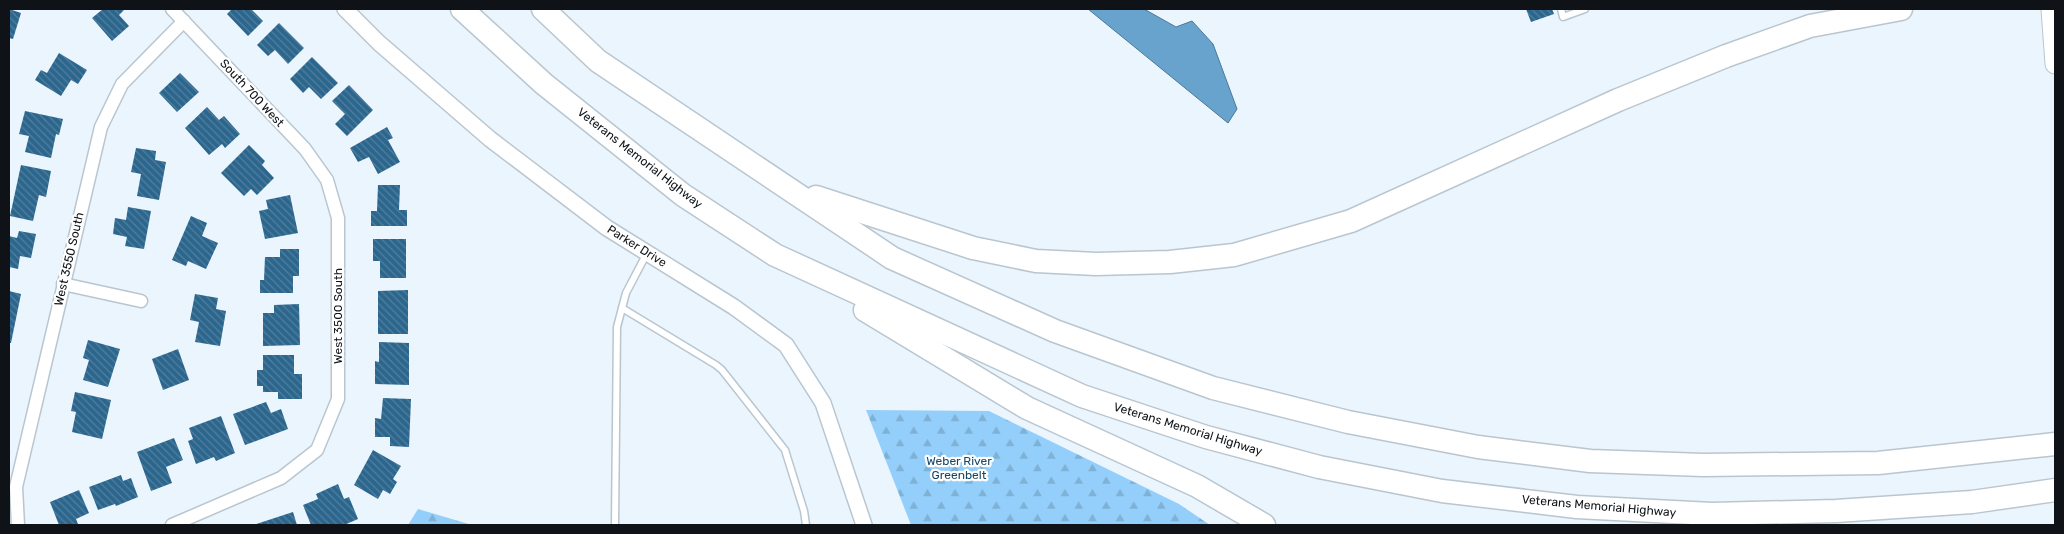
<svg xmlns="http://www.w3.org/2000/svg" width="2064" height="534" font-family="Rubik,sans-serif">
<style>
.forest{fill:url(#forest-firs)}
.water{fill:#68a3ce;stroke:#4d7897}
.building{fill:url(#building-back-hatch)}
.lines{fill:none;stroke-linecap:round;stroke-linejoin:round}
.service-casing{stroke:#b9c6d0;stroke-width:9}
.minor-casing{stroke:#b9c6d0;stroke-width:15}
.tertiary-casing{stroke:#b9c6d0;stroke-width:18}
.primary-casing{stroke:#b9c6d0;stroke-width:21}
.motorway-casing{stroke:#b9c6d0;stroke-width:25}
.service{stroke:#fff;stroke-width:6}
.minor{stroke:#fff;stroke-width:12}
.tertiary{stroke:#fff;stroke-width:15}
.primary{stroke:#fff;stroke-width:19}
.motorway{stroke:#fff;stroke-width:22}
.labels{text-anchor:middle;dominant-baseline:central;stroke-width:4.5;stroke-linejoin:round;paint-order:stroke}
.street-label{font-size:12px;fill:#0f1317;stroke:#fff}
.park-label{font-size:12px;fill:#184564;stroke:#fff}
</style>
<defs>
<pattern id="forest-firs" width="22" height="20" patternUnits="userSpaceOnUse" patternTransform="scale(1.25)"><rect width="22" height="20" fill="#94cffb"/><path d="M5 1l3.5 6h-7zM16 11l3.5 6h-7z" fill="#7eb1d6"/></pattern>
<pattern id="building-back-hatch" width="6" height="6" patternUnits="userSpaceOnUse" patternTransform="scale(1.25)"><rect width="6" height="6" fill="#2b668e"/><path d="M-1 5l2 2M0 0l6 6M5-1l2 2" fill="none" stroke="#557f9b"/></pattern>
</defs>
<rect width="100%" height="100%" fill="#eaf5fd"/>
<g class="forest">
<path d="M866 410 989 411 1179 504 1210 525H911Z"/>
<path d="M418 509 472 525H408Z"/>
</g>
<path class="water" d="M1088 9H1144L1176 27 1192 21 1213 44 1237 109 1228 123Z"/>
<g class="building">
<path d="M9 9 21 13 13 39 9 38Z"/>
<path d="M103 9H123L124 10 119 15 129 26 112 41 92 18Z"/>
<path d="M232 9H251L263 21 248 36 227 14Z"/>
<path d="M1526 9H1552L1554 14 1531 22Z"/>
<path d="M279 23 304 48 288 64 275 50 268 56 257 45Z"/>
<path d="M59 53 87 70 78 84 71 80 61 96 35 80 41 70 47 73Z"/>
<path d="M312 57 338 83 321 99 309 87 303 93 290 79Z"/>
<path d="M180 73 199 92 177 112 159 93Z"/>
<path d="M349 85 373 110 347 136 335 124 345 114 332 101Z"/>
<path d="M207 107 219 120 224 116 240 134 225 148 222 144 209 155 185 128Z"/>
<path d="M25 111 63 119 59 135 56 134 51 158 25 152 29 136 19 134Z"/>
<path d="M387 127 393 138 388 140 400 162 378 174 369 157 358 162 350 148Z"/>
<path d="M249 145 265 161 262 165 274 178 257 195 251 189 244 196 221 173Z"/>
<path d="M136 148 156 151 155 160 166 162 159 200 137 196 141 174 131 172Z"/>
<path d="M21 165 51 171 46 197 39 195 33 221 10 216Z"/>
<path d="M378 185H400L399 210H407V226H371V211H377Z"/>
<path d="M290 195 298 233 265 239 259 211 268 209 266 200Z"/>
<path d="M128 207 151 211 144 249 125 246 127 237 113 234 115 218 126 220Z"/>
<path d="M191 216 207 223 202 236 218 243 206 269 188 261 186 266 172 260Z"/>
<path d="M19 231 36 234 31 258 20 256 18 269 9 267V236L17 238Z"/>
<path d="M373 239H406V278H380V261H373Z"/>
<path d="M280 249H299V276H293V293H260V280H264L265 257H280Z"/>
<path d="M408 290V334H378V291Z"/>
<path d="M9 291 21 294 11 343H9Z"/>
<path d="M195 294 218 298 216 309 226 311 220 346 195 342 199 322 190 320Z"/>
<path d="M299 304 300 345 263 346V313H274V305Z"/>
<path d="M88 340 120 349 108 387 83 380 89 360 83 358Z"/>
<path d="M379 342 409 343V385L375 384V361L379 362Z"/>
<path d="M178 349 189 380 163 390 152 359Z"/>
<path d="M263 355H294V374H302V399H278V392H263V386H257V370H263Z"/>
<path d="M75 392 111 400 102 439 72 432 76 412 71 411Z"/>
<path d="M383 398 411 399 409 447 390 446V437H375V418L381 419Z"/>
<path d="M266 402 271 413 281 409 288 429 245 445 233 414Z"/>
<path d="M221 416 235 453 216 461 214 457 196 464 188 441 193 439 189 428Z"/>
<path d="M174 438 183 460 166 467 172 483 151 491 137 452Z"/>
<path d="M373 450 401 466 393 479 397 482 390 494 383 490 378 499 354 485Z"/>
<path d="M121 475 123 481 131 478 138 497 116 506 115 504 98 510 89 487Z"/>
<path d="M338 484 344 499 349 497 358 519 344 525H311L303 505 318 499 316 494Z"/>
<path d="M79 490 89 513 76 519 78 524 76 525H59L50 502Z"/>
<path d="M293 512 297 525H253Z"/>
</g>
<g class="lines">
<g class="service-casing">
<g id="service">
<path d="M1561 9 1563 17 1585 9"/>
<path d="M622 308 716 365 722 370 785 450 804 511 806 525"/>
<path d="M615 525 617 327 626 293 647 253"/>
</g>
</g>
<g class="minor-casing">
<g id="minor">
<path d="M63 284 141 301"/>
<path d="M18 525 16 487 101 127 122 84 184 21"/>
<path d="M172 525 281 478 317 450 338 399V218L327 180 305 149 172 9"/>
</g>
</g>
<g class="tertiary-casing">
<path id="tertiary" d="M345 9 379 43 490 139 607 228 734 307 786 345 823 403 864 525"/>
</g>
<g class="primary-casing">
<path id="primary" d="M2051 9 2055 64"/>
</g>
<g class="motorway-casing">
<g id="motorway">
<path d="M462 9 544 84 683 195 775 255 1082 396 1206 437 1319 467 1442 491 1577 507 1712 514 1836 511 1972 502 2055 490"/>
<path d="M543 9 598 61 892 258 1055 331 1213 388 1348 422 1478 447 1590 461 1703 465 1878 463 2055 444"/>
<path d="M816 197 973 248 1036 261 1096 264 1170 262 1234 255 1351 221 1618 100 1726 56 1810 26 1901 9"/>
<path d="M865 310 1027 408 1197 486 1264 525"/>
</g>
</g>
<use href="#service" class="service"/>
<use href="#minor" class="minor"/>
<use href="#tertiary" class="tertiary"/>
<use href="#primary" class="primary"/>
<use href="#motorway" class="motorway"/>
</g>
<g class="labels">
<g class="street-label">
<text transform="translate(252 93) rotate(47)">South 700 West</text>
<text transform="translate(640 158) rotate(38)">Veterans Memorial Highway</text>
<text transform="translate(637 246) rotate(32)">Parker Drive</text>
<text transform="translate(69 259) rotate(-77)">West 3550 South</text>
<text transform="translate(338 316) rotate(-90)">West 3500 South</text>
<text transform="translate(1188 429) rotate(17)">Veterans Memorial Highway</text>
<text transform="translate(1599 506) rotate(5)">Veterans Memorial Highway</text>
</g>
<g class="park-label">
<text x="959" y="461">Weber River<tspan x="959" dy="14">Greenbelt</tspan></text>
</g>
</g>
<rect width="2064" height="534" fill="none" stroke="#0f1317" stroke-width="20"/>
</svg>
